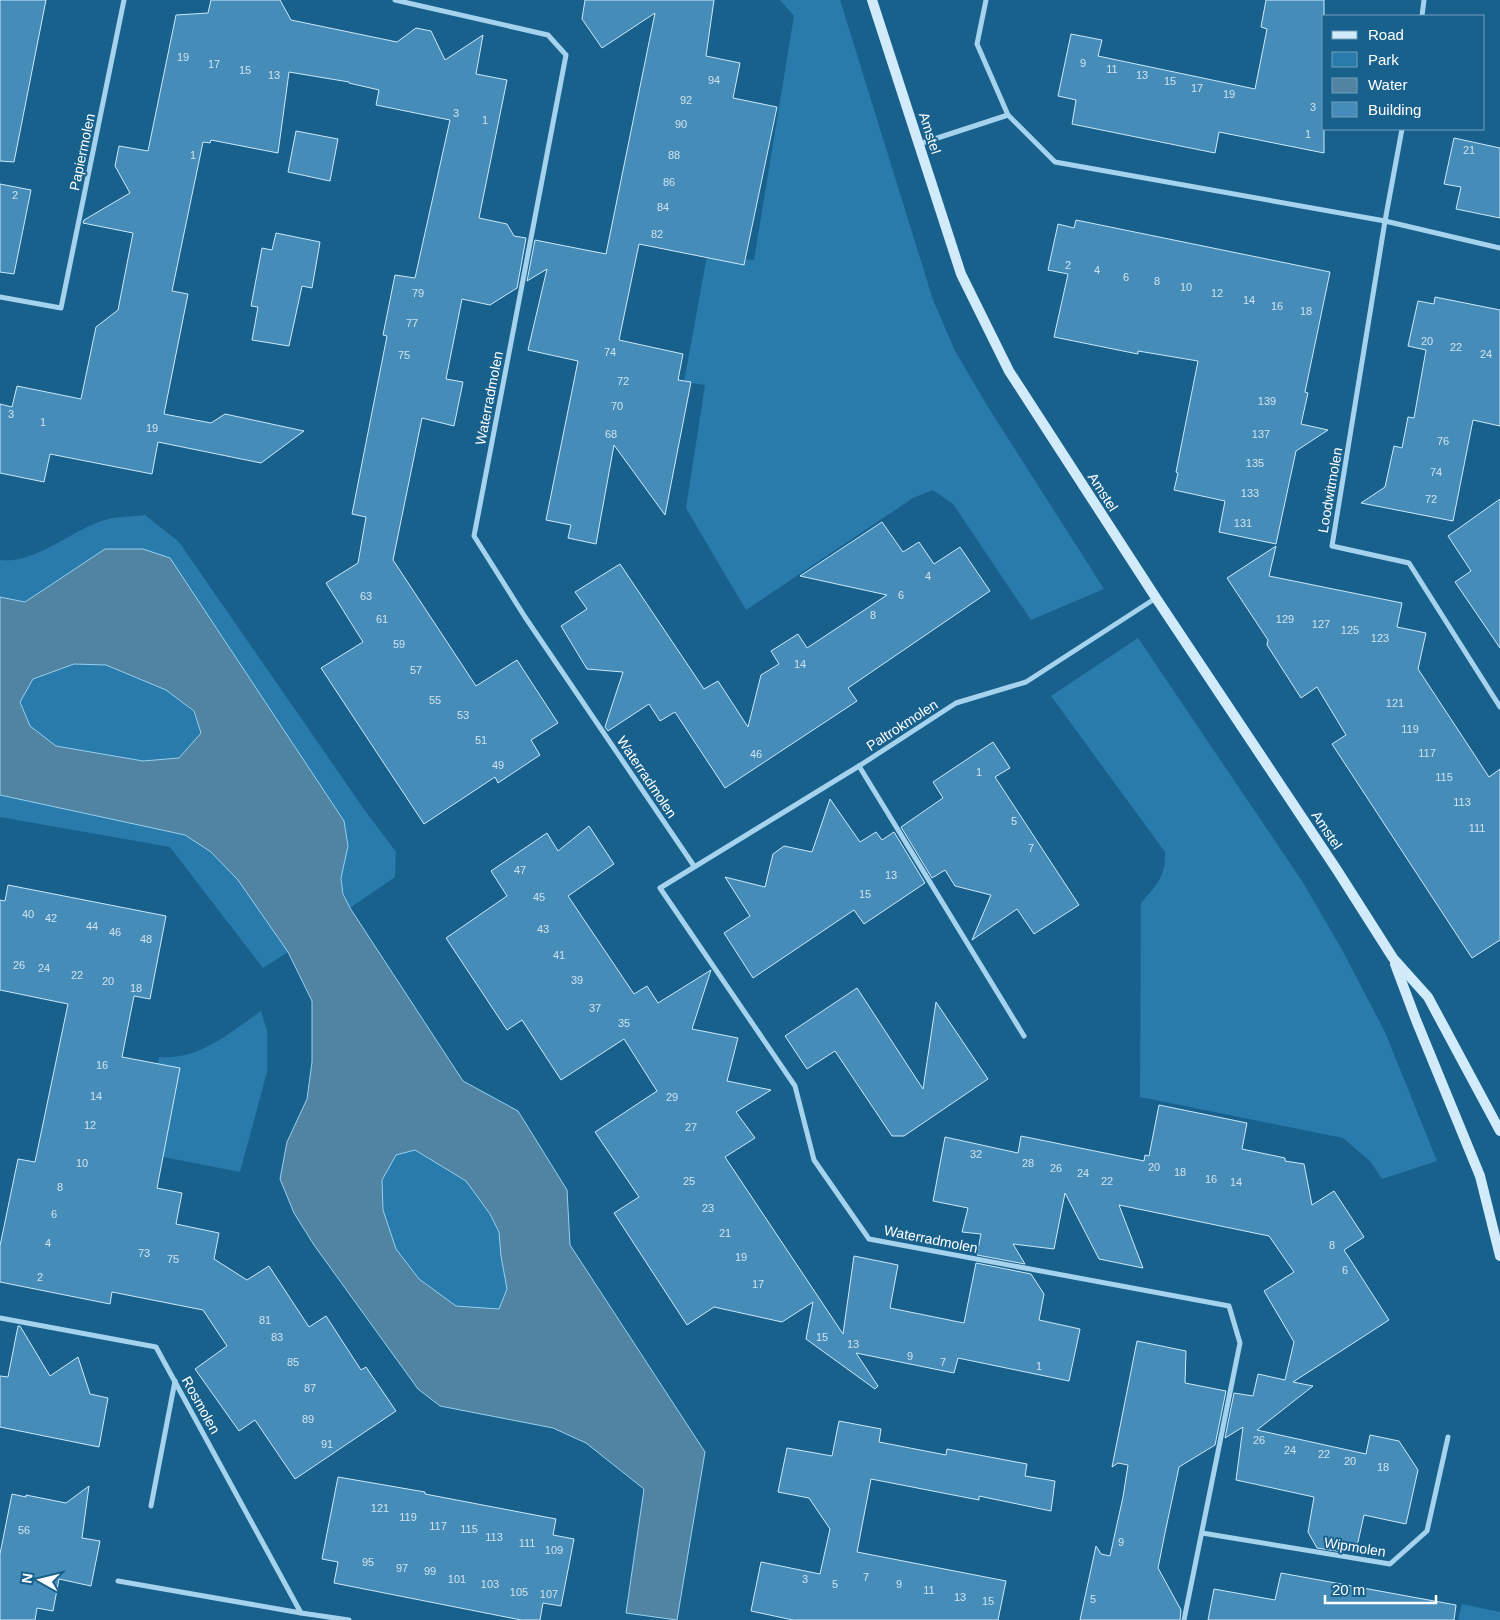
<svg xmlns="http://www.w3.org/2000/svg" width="1500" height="1620" font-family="Arial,sans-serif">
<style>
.green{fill:#287baa}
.water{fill:#5084a2;stroke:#97d1f1;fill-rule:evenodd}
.building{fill:#458db8;stroke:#cbe9fa}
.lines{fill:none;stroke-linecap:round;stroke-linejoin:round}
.street{stroke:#a5d3ee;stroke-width:5}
.secondary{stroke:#d2ebfa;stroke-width:10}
.labels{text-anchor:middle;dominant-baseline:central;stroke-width:4;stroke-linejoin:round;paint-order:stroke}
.number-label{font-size:11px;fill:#d0e2ed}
.street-label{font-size:14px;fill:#fff;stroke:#19618d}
</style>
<rect width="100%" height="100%" fill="#19618d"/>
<g class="green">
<path d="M780 0H840L933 300 955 351 988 407 1104 589 1031 620 953 504 933 490 913 498 746 610 686 508 705 385 684 382 707 256 754 260 794 16Z"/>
<path d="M145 515 179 542 366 812 396 852 395 877 350 908C337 881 342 874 348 846L105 549 25 602 0 597V560C34 565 73 529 105 520 117 516 132 517 145 515Z"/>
<path d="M1138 638 1302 881 1341 948 1385 1032 1437 1161 1382 1179 1370 1161 1343 1138 1140 1097 1141 903C1156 886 1166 877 1165 852L1051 696Z"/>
<path d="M74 664 106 665 166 690 194 711 201 733 179 758 143 761 56 746 30 726 20 702 33 679Z"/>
<path d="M0 795 185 835 211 852 238 879 288 952 263 968 170 847 0 817Z"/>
<path d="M261 1011 267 1031V1072L240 1172 143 1153 159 1057C198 1061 231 1032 261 1011Z"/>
<path d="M415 1150 466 1181 490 1214 499 1232 501 1256 507 1289 499 1309 456 1306 419 1279 396 1249 383 1210 382 1180 396 1155Z"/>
<path d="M1462 1604 1500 1612V1620H1458Z"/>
</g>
<path class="water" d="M105 549H143L170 558 344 821 348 846 341 878 343 894 350 908 463 1081 518 1111 567 1190 570 1245 705 1452 677 1620 626 1613 644 1489 586 1443 553 1428 440 1406 418 1389 314 1245 294 1213 280 1179 287 1142 307 1099 312 1062V1001L288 952 238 880 211 852 185 835 0 795V597L25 602ZM74 664 106 665 166 690 194 711 201 733 179 758 143 761 56 746 30 726 20 702 33 679ZM415 1150 466 1181 490 1214 499 1232 501 1256 507 1289 499 1309 456 1306 419 1279 396 1249 383 1210 382 1180 396 1155Z"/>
<g class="building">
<path d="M0 0H46L14 162 0 161Z"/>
<path d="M211 0H280L291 20 397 42 416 28 431 31 445 60 483 35 476 74 507 80 479 218 507 224 514 236 526 238 517 288 490 305 462 299 446 379 463 382 454 426 422 418 393 560 476 686 517 660 558 723 531 740 540 755 498 783 495 777 424 824 321 668 363 642 326 583 358 563 366 517 352 514 387 336 383 335 395 275 415 278 450 120 376 105 379 90 349 83V82L289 72 278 153 211 140 210 143 203 142 172 291 188 294 164 414 211 423 225 414 304 431 261 463 158 442 152 474 50 454 44 482 0 473V404L12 407 17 386 81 399 96 327 118 310 133 233 83 223 84 220 130 193 115 166 119 146 148 151 176 15 208 13Z"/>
<path d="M585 0H714L706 56 740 63 733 98 777 107 744 265 639 244 619 340 683 354 678 380 691 382 665 515 614 445 596 544 568 538 571 525 546 520 578 361 528 350 547 269 527 281 535 240 606 254 655 13 602 48 582 19Z"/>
<path d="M1266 0H1324V153L1219 132 1215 153 1072 124 1076 100 1058 96 1071 34 1102 40 1098 56 1255 89 1267 29 1261 27Z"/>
<path d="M296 131 338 139 330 181 288 172Z"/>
<path d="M1454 138 1500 148V218L1456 209 1461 187 1444 184Z"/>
<path d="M0 184 31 190 14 274 0 272Z"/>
<path d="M1076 220 1330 272 1305 392 1308 393 1301 424 1328 430 1296 451 1276 544 1219 532 1225 501 1174 490 1178 473 1176 472 1198 361 1138 351V354L1054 337 1068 274 1048 270 1058 224 1074 228Z"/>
<path d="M276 233 320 242 312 288 302 286 289 346 252 340 258 307 251 306 262 248 272 250Z"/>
<path d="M1435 297 1500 310V426L1473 420 1453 521 1361 503 1385 487 1394 446 1402 448 1408 417 1414 418 1426 350 1408 346 1418 301 1434 304Z"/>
<path d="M1500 499V648L1455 582 1471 571 1448 536Z"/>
<path d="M882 522 903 552 919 542 934 564 960 547 990 591 848 688 857 701 725 788 675 712 660 721 649 704 608 731 605 727 623 672 587 669 561 626 587 609 575 592 620 564 704 689 718 681 748 727 761 675 779 664 771 651 798 634 807 648 887 595 800 576Z"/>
<path d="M1276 546 1269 576 1402 603 1397 627 1426 633 1418 669 1489 777 1500 769V940L1472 958 1332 744 1346 735 1317 687 1301 698 1267 645 1268 640 1227 578Z"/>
<path d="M993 742 1010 768 995 777 1079 905 1034 934 1017 909 972 940 991 895 955 886 945 870 932 878 901 827 943 798 933 782Z"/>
<path d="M830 799 860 842 876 832 882 840 894 832 925 883 864 924 854 910 753 978 724 933 750 916 725 877 765 887 773 854 784 846 812 852Z"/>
<path d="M589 826 614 864 568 896 634 994 647 986 658 1003 711 970 692 1029 738 1038 727 1081 771 1090 736 1112 755 1138 725 1157 843 1334 854 1256 898 1265 890 1308 964 1323 976 1263 1031 1274 1044 1294 1039 1320 1080 1329 1069 1381 958 1358 954 1373 856 1353 878 1386 875 1389 806 1339 813 1302 782 1322 714 1307 687 1325 614 1213 639 1197 595 1132 657 1091 624 1039 561 1080 522 1020 507 1030 446 938 507 896 491 871 547 833 558 851Z"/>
<path d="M8 885 166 916 150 999 134 996 122 1057 180 1068 157 1188 182 1193 176 1224 219 1233 214 1259 247 1280 269 1266 309 1327 326 1316 361 1370 366 1367 396 1411 295 1479 255 1420 239 1431 195 1369 227 1346 203 1310 112 1292 110 1304 0 1282V1246L18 1159 35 1162 68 1004 0 990V900L5 901Z"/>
<path d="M857 988 923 1089 936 1002 988 1079 904 1136H892L835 1051 807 1069 785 1036Z"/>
<path d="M1159 1105 1247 1123 1242 1149 1285 1158V1161L1304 1164 1312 1205 1334 1191 1364 1237 1344 1250 1389 1320 1293 1382 1313 1386 1257 1430 1366 1454 1370 1435 1399 1441 1418 1470 1406 1524 1364 1515 1358 1542 1343 1552 1317 1548 1308 1532 1314 1497 1236 1480 1243 1427 1225 1438 1234 1393 1253 1396 1258 1374 1285 1380 1294 1342 1264 1291 1294 1272 1269 1236 1119 1205 1143 1268 1099 1259 1065 1193 1054 1249 1013 1244 1025 1264 977 1255 981 1234 962 1232 968 1208 933 1201 945 1137 1018 1153 1021 1136 1144 1161 1145 1155 1149 1156Z"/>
<path d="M18 1326H20L50 1376 78 1357 90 1394 108 1398 99 1447 0 1427V1376L8 1377Z"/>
<path d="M1137 1341 1186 1351 1185 1383 1226 1391 1215 1445 1179 1467 1165 1533 1158 1568 1181 1610 1180 1620H1080L1096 1546 1101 1554 1110 1556 1123 1497 1128 1465 1118 1463 1112 1467Z"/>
<path d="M839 1421 881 1429 879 1442 946 1455 947 1449 1027 1464 1025 1476 1055 1481 1051 1511 979 1496V1500L871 1479 857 1552 1006 1581 998 1620H793L751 1611 761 1562 820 1574 830 1529 809 1498 778 1492 787 1448 832 1456Z"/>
<path d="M338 1477 425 1492V1494L556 1519 553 1535 574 1539 561 1606 543 1603 540 1620H521L334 1583 338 1562 322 1559Z"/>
<path d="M89 1486 82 1538 100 1541 91 1586 59 1579 53 1611 37 1608 35 1620H0V1554L12 1494 26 1497V1495L66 1503Z"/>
<path d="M1281 1573 1456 1605 1454 1620H1208L1214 1589 1275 1600Z"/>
</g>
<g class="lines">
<g class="street">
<path d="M395 0 548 35 566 55 474 536 525 617 694 866"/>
<path d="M986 0 977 44 1008 115 1055 162 1385 221 1402 129"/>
<path d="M1422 16 1424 0"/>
<path d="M919 144 1008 115"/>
<path d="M1500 248 1385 221 1332 546 1409 563 1500 707"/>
<path d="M0 297 61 308 124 0"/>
<path d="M1156 598 1026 682 956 703 859 766 660 888 795 1086 814 1160 869 1239 1229 1306 1240 1343 1184 1620"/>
<path d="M859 766 1024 1036"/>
<path d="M0 1318 156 1347 301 1613 349 1620"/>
<path d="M151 1506 175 1381"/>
<path d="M1202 1533 1390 1564 1427 1531 1448 1437"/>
<path d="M118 1581 301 1613"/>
</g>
<g class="secondary">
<path d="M872 0 961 274 1009 371 1156 598 1337 870 1393 958 1428 997 1500 1131"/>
<path d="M1395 964 1416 1020 1480 1176 1500 1256"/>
</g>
</g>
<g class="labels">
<g class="number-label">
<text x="183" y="57">19</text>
<text x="1083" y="63">9</text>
<text x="214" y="64">17</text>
<text x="1112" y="69">11</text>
<text x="245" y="70">15</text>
<text x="274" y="75">13</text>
<text x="1142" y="75">13</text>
<text x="714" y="80">94</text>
<text x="1170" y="81">15</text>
<text x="1197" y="88">17</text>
<text x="1229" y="94">19</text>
<text x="686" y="100">92</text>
<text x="1313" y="107">3</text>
<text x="456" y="113">3</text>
<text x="485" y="120">1</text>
<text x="681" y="124">90</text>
<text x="1308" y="134">1</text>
<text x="1469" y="150">21</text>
<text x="193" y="155">1</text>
<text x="674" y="155">88</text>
<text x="669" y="182">86</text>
<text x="15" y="195">2</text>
<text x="663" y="207">84</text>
<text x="657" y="234">82</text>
<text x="1068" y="265">2</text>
<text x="1097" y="270">4</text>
<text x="1126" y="277">6</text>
<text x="1157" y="281">8</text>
<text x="1186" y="287">10</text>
<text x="418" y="293">79</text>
<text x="1217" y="293">12</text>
<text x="1249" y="300">14</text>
<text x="1277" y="306">16</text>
<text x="1306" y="311">18</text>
<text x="412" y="323">77</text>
<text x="1427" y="341">20</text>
<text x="1456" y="347">22</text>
<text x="610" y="352">74</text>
<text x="1486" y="354">24</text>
<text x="404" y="355">75</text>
<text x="623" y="381">72</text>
<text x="1267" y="401">139</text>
<text x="617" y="406">70</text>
<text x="11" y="414">3</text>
<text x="43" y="422">1</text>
<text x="152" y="428">19</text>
<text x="611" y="434">68</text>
<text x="1261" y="434">137</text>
<text x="1443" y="441">76</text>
<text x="1255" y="463">135</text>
<text x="1436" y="472">74</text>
<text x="1250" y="493">133</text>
<text x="1431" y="499">72</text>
<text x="1243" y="523">131</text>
<text x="928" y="576">4</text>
<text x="901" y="595">6</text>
<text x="366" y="596">63</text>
<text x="873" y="615">8</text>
<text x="382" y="619">61</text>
<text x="1285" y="619">129</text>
<text x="1321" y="624">127</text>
<text x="1350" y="630">125</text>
<text x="1380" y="638">123</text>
<text x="399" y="644">59</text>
<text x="800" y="664">14</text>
<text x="416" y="670">57</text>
<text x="435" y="700">55</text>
<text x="1395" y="703">121</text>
<text x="463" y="715">53</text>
<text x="1410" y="729">119</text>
<text x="481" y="740">51</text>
<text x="1427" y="753">117</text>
<text x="756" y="754">46</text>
<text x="498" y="765">49</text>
<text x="979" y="772">1</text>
<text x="1444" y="777">115</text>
<text x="1462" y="802">113</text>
<text x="1014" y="821">5</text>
<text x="1477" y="828">111</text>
<text x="1031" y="848">7</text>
<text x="520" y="870">47</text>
<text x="891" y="875">13</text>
<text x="865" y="894">15</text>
<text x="539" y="897">45</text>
<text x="28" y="914">40</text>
<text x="51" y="918">42</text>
<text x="92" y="926">44</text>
<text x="543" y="929">43</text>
<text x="115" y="932">46</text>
<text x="146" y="939">48</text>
<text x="559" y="955">41</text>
<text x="19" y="965">26</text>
<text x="44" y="968">24</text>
<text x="77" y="975">22</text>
<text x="577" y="980">39</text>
<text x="108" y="981">20</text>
<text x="136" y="988">18</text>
<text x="595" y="1008">37</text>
<text x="624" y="1023">35</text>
<text x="102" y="1065">16</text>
<text x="96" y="1096">14</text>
<text x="672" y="1097">29</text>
<text x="90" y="1125">12</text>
<text x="691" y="1127">27</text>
<text x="976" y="1154">32</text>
<text x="82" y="1163">10</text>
<text x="1028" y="1163">28</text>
<text x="1154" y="1167">20</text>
<text x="1056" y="1168">26</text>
<text x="1180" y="1172">18</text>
<text x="1083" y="1173">24</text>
<text x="1211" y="1179">16</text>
<text x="689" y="1181">25</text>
<text x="1107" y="1181">22</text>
<text x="1236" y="1182">14</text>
<text x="60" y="1187">8</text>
<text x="708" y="1208">23</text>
<text x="54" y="1214">6</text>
<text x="725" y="1233">21</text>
<text x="48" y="1243">4</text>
<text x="1332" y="1245">8</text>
<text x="144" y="1253">73</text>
<text x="741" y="1257">19</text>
<text x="173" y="1259">75</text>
<text x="1345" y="1270">6</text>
<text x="40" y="1277">2</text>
<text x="758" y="1284">17</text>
<text x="265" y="1320">81</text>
<text x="277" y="1337">83</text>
<text x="822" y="1337">15</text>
<text x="853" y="1344">13</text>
<text x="910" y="1356">9</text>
<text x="293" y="1362">85</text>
<text x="943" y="1362">7</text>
<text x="1039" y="1366">1</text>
<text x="310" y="1388">87</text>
<text x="308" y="1419">89</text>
<text x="1259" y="1440">26</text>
<text x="327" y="1444">91</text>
<text x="1290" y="1450">24</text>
<text x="1324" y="1454">22</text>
<text x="1350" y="1461">20</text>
<text x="1383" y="1467">18</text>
<text x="380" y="1508">121</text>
<text x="408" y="1517">119</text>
<text x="438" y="1526">117</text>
<text x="469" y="1529">115</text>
<text x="24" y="1530">56</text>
<text x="494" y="1537">113</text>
<text x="1121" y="1542">9</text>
<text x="527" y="1543">111</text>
<text x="554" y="1550">109</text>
<text x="368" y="1562">95</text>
<text x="402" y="1568">97</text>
<text x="430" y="1571">99</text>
<text x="866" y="1577">7</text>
<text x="457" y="1579">101</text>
<text x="805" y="1579">3</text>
<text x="490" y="1584">103</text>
<text x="835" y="1584">5</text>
<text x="899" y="1584">9</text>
<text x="929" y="1590">11</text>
<text x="519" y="1592">105</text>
<text x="549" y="1594">107</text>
<text x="960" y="1597">13</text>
<text x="1093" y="1599">5</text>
<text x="988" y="1601">15</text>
</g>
<g class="street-label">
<text transform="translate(930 133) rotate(72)">Amstel</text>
<text transform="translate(82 152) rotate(-78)">Papiermolen</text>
<text transform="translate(489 398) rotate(-79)">Waterradmolen</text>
<text transform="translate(1330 490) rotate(-80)">Loodwitmolen</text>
<text transform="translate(1103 492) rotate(57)">Amstel</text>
<text transform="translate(902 725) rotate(-33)">Paltrokmolen</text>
<text transform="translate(647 777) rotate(56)">Waterradmolen</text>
<text transform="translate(1327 830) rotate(56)">Amstel</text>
<text transform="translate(931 1239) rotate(11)">Waterradmolen</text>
<text transform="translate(201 1405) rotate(61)">Rosmolen</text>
<text transform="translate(1355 1547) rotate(9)">Wipmolen</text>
</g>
</g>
<rect x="1322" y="15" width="162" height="115" fill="#19618d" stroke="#75a0bb"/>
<rect x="1332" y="31" width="25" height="8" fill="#d2ebfa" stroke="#75a0bb"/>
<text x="1368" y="40" font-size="15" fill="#ffffff">Road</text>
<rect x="1332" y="52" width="25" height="15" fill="#287baa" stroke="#75a0bb"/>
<text x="1368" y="65" font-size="15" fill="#ffffff">Park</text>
<rect x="1332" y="78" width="25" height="15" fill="#5084a2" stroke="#75a0bb"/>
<text x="1368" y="90" font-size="15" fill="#ffffff">Water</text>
<rect x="1332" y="102" width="25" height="15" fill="#458db8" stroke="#75a0bb"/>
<text x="1368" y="115" font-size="15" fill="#ffffff">Building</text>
<g transform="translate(40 1580) rotate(278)" stroke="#19618d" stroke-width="4" paint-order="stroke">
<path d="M0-4L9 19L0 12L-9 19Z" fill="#ffffff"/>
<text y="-8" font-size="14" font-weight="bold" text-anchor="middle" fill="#ffffff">N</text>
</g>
<path d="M1325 1595v8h111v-8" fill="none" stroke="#ffffff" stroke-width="2.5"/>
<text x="1332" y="1595" font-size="15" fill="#ffffff" stroke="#19618d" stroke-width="4" paint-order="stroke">20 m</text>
</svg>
